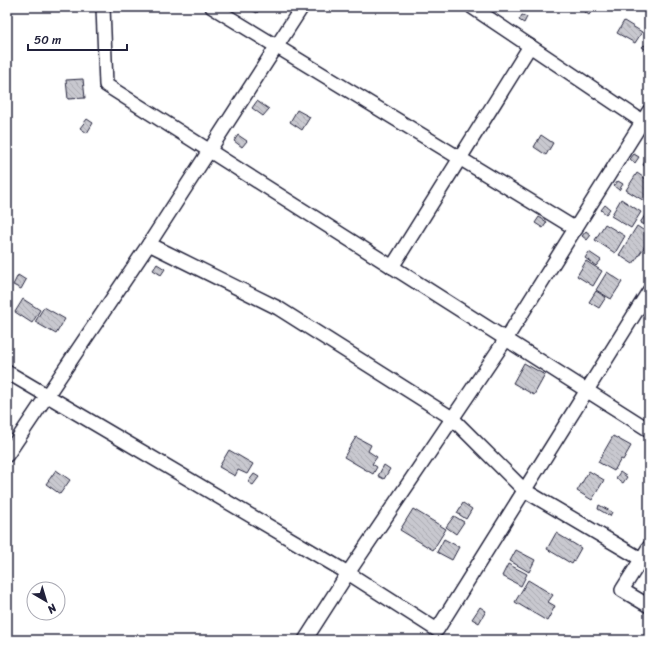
<svg xmlns="http://www.w3.org/2000/svg" width="656" height="647" font-family="Sriracha,sans-serif">
<style>
.building{fill:url(#building-back-hatch);stroke:#22223b}
.lines{fill:none;stroke-linecap:round;stroke-linejoin:round}
.street-casing{stroke:#22223b;stroke-width:16}
.street{stroke:#fff;stroke-width:13}
</style>
<defs>
<pattern id="building-back-hatch" width="6" height="6" patternUnits="userSpaceOnUse"><rect width="6" height="6" fill="#c8c8cf"/><path d="M-1 5l2 2M0 0l6 6M5-1l2 2" fill="none" stroke="#acacb3"/></pattern>
</defs>
<rect width="100%" height="100%" fill="#fff"/>
<filter id="ink" filterUnits="userSpaceOnUse"><feTurbulence type="fractalNoise" baseFrequency=".025" numOctaves="2"/><feDisplacementMap in="SourceGraphic" scale="8" xChannelSelector="R" yChannelSelector="G"/><feConvolveMatrix kernelMatrix="1 2 1 2 8 2 1 2 1" color-interpolation-filters="sRGB"/></filter>
<g filter="url(#ink)">
<g class="building">
<path d="M246 7H260L257 13Z"/>
<path d="M577 7H595L589 15Z"/>
<path d="M522 15 527 17 524 23 519 20Z"/>
<path d="M624 21 642 32 635 43 617 33Z"/>
<path d="M644 45 649 48V52L642 47Z"/>
<path d="M83 79 85 98 68 99 66 80Z"/>
<path d="M257 101 269 109 263 116 252 108Z"/>
<path d="M297 110 310 117 302 130 290 122Z"/>
<path d="M87 119 93 123 87 133 80 128Z"/>
<path d="M238 135 247 141 242 147 234 141Z"/>
<path d="M541 135 553 143 546 155 534 147Z"/>
<path d="M634 154 639 157 635 163 630 159Z"/>
<path d="M649 154V169L643 165Z"/>
<path d="M637 173 649 181V198L646 202 626 190Z"/>
<path d="M618 181 623 184 619 190 614 186Z"/>
<path d="M621 199 641 212 631 228 611 216Z"/>
<path d="M605 205 610 209 606 214 601 210Z"/>
<path d="M649 209V228L640 223Z"/>
<path d="M539 217 547 222 543 228 535 223Z"/>
<path d="M605 224 625 236 615 253 595 240Z"/>
<path d="M637 226 649 234V240L633 264 619 255Z"/>
<path d="M586 231 591 235 587 240 582 236Z"/>
<path d="M589 252 601 260 596 266 585 258Z"/>
<path d="M586 261 602 271 593 286 577 276Z"/>
<path d="M157 264 165 269 161 275 153 270Z"/>
<path d="M607 272 622 282 611 299 596 290Z"/>
<path d="M18 275 26 280 21 289 13 285Z"/>
<path d="M596 291 606 297 599 308 589 302Z"/>
<path d="M23 299 40 310 32 323 15 312Z"/>
<path d="M44 307 65 319 56 334 35 322Z"/>
<path d="M524 363 545 375 534 395 513 383Z"/>
<path d="M613 436 631 446 623 460 621 459 614 471 598 462Z"/>
<path d="M356 437 371 445 368 451 377 457 372 464 377 467 373 474 344 457Z"/>
<path d="M229 450 253 464 247 474 238 470 235 476 219 467Z"/>
<path d="M384 465 390 469 384 479 378 476Z"/>
<path d="M56 470 70 480 60 494 46 484Z"/>
<path d="M589 471 604 480 592 500 577 491Z"/>
<path d="M620 472 627 477 623 483 616 478Z"/>
<path d="M254 474 259 477 253 485 248 482Z"/>
<path d="M463 503 472 509 466 519 457 513Z"/>
<path d="M599 505 612 512 610 516 598 509Z"/>
<path d="M413 509 446 529 433 550 400 530Z"/>
<path d="M454 516 464 522 456 534 446 527Z"/>
<path d="M556 533 581 548 572 564 547 549Z"/>
<path d="M444 539 459 547 452 560 437 552Z"/>
<path d="M516 550 535 560 529 572 510 561Z"/>
<path d="M508 564 527 574 521 586 502 576Z"/>
<path d="M528 580 553 595 548 602 555 606 547 621 515 602Z"/>
<path d="M480 607 486 611 479 623 472 619Z"/>
<path d="M649 630V640H640Z"/>
</g>
<g class="lines">
<g class="street-casing">
<g id="street">
<path d="M103 7 106 85 649 430"/>
<path d="M212 7 576 229"/>
<path d="M472 7 649 126"/>
<path d="M149 244 278 308 452 418 524 490 641 559"/>
<path d="M392 267 530 46"/>
<path d="M7 372 348 573 437 630 649 291"/>
<path d="M7 455 149 244 302 7"/>
<path d="M649 547 622 590 649 606"/>
<path d="M305 640 348 573 506 339 649 111"/>
</g>
</g>
<use href="#street" class="street"/>
</g>
</g>
<rect width="656" height="647" fill="none" stroke="#fff" stroke-width="24"/>
<rect x="12" y="12" width="632" height="623" fill="none" stroke="#22223b" stroke-width="1.5" filter="url(#ink)"/>
<g transform="translate(46 601) rotate(142)"><circle r="19" fill="#ffffff" stroke="#a7a7b1"/>
<path d="M0-3L7 15L0 10L-7 15Z" fill="#22223b"/>
<text y="-6" font-size="11" font-weight="bold" text-anchor="middle" fill="#22223b">N</text>
</g>
<path d="M28 44v6h99v-6" fill="none" stroke="#22223b" stroke-width="2"/>
<text x="34" y="44" font-size="12" fill="#22223b" stroke="#ffffff" stroke-width="3" paint-order="stroke">50 m</text>
</svg>
